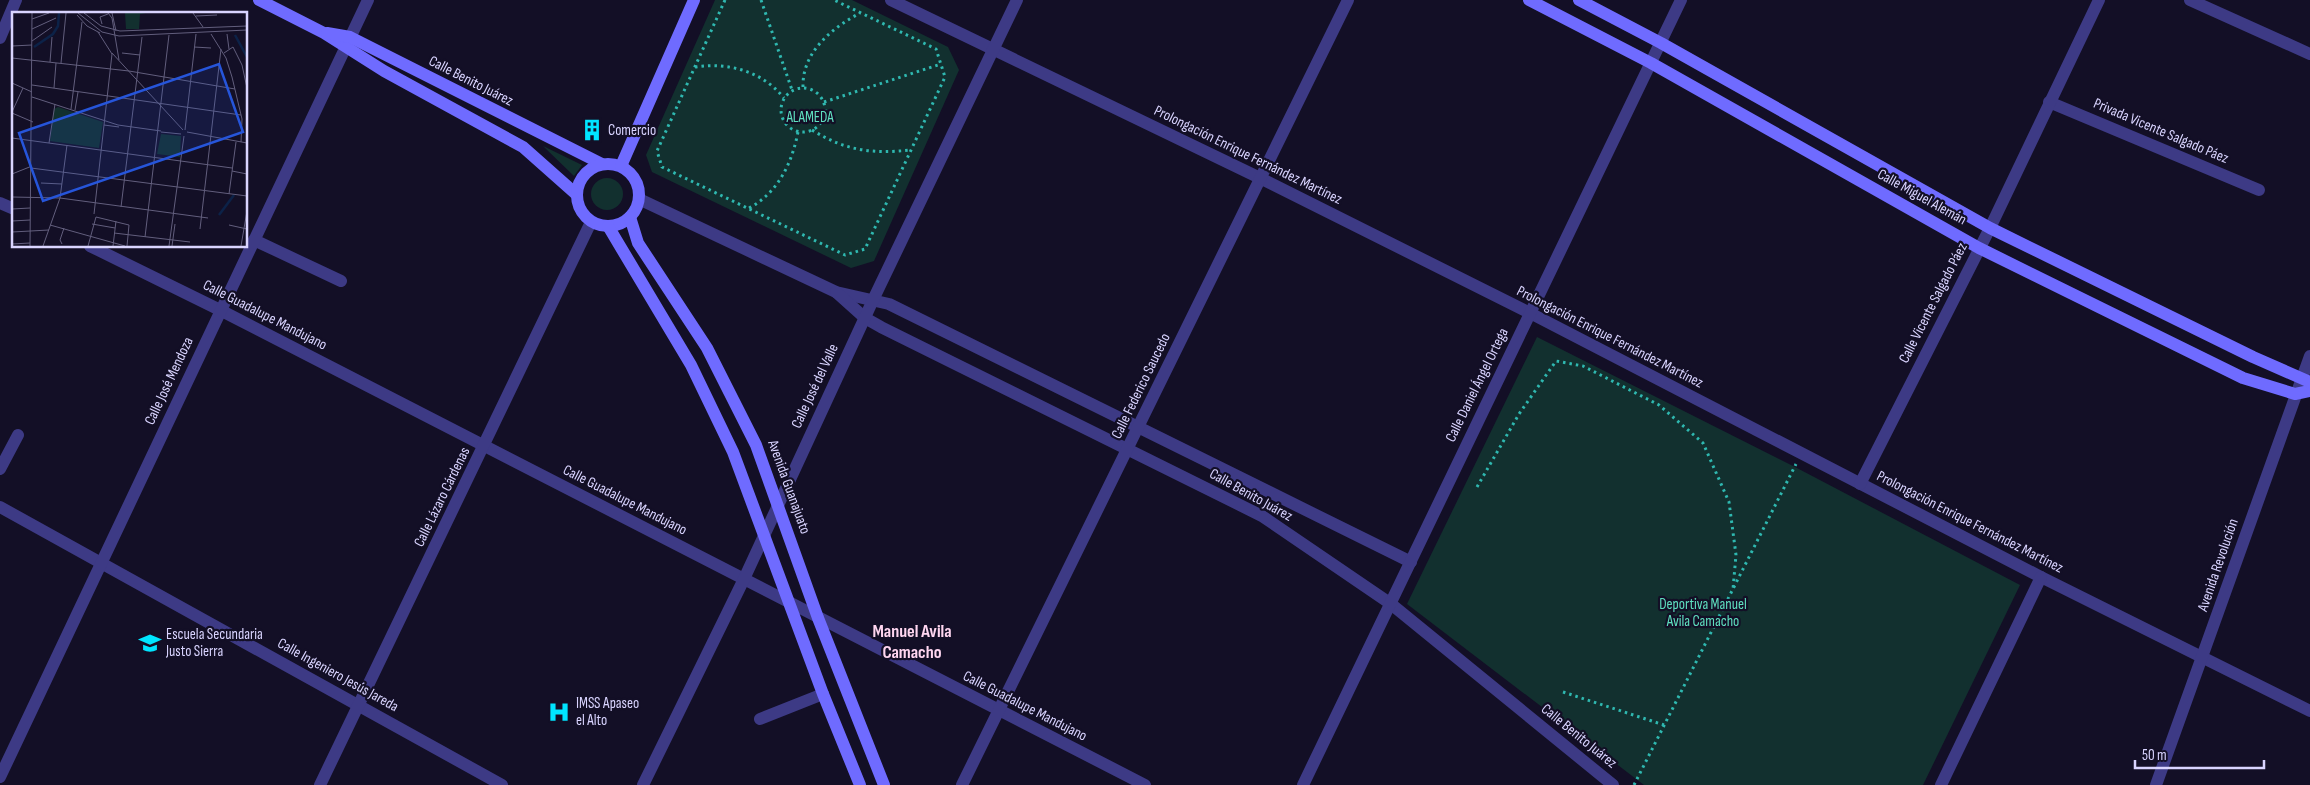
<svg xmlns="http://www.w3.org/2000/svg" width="2310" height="785" font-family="'Sofia Sans Condensed',sans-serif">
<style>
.green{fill:#12302f}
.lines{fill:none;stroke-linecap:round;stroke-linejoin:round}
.path{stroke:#2fb8b0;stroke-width:3;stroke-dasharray:2.5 4;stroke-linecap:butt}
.street{stroke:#3d3a85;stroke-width:12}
.secondary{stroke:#6f6bff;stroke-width:12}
.labels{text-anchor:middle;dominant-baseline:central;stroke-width:4.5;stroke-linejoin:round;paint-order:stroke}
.street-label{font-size:15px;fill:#d9d4ff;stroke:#130f26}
.park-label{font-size:15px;fill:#5fe0c0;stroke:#130f26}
.poi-label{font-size:15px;fill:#d9d4ff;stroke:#130f26;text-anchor:start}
.quarter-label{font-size:18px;font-weight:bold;fill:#ffd6f0;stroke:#130f26}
.inset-river{fill:none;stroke:#0c2248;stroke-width:2.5}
.inset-road{fill:none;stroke:#625e7d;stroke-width:1}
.view{fill:#2655da;fill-opacity:0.15;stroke:#2655da;stroke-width:2.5}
.inset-edge{fill:none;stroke:#d9d4ff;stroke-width:2.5}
</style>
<rect width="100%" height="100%" fill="#130f26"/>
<g class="green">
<path d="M715 0H852L948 47 959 70 874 261 851 268 652 172 646 155Z"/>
<path d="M543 146 582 165 574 176Z"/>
<circle cx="607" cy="194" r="16"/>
<path d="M1537 337 1795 467 2020 585 1923 785H1644L1407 604Z"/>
</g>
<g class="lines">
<g class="path">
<path d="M725 0 657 151 662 167 845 255 865 249 945 77 936 49 834 0"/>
<path d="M761 0 792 90"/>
<path d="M695 67C728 62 762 71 784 98"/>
<path d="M803 87C802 52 832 28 860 13"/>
<circle cx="803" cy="110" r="22"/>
<path d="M824 102 941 64"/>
<path d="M812 130C846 151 872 154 911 150"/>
<path d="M749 208C778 193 792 163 798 132"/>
<path d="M1477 487 1519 414 1556 361 1583 366 1659 405 1703 443 1729 502 1736 555 1733 589"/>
<path d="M1563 692 1664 725"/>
<path d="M1634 785 1796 464"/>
</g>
<g class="street">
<path d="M891 0 1260 178 1530 313 2041 577 2310 711"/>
<path d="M2190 0 2310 54"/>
<path d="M0 38 16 0"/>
<path d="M2049 102 2259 190"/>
<path d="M639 199 836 292 889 304 1411 562"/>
<path d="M0 203 14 209"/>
<path d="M254 240 341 281"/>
<path d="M90 246 220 310 1145 785"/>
<path d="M836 292 865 318 881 327 1262 516 1391 604 1613 785"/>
<path d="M0 469 18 435"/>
<path d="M1860 484 1990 228 2099 0"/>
<path d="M0 507 502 785"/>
<path d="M760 719 823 694"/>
<path d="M0 777 368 0"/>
<path d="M320 785 591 222"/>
<path d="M643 785 744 579 873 300 1017 0"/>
<path d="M962 785 1348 0"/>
<path d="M1303 785 1681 0"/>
<path d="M1941 785 2041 577"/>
<path d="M2156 785 2310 356"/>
</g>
<g class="secondary">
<path d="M259 0 324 33 384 71 523 147 576 194"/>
<path d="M1529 0 1651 63 1979 248 2243 378 2295 394 2310 391"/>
<path d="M1579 0 1661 43 1990 228 2253 357 2310 382"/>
<path d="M327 33 350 37 602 164"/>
<circle cx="608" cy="195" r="31"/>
<path d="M621 166 694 0"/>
<path d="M630 217 638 243 707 348 756 445 818 618 884 785"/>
<path d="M608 226 691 365 733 452 823 694 860 785"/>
</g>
</g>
<defs>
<g id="building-bare" transform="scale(1.725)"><path d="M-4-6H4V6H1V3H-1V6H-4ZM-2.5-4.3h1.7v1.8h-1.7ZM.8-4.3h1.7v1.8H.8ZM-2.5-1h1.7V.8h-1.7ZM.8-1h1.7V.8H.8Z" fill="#00e5ff" stroke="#130f26" stroke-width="2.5" paint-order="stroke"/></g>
<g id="school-bare" transform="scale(1.725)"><path d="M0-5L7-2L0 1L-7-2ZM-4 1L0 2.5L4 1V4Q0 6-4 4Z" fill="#00e5ff" stroke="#130f26" stroke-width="2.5" paint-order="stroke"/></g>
<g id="hospital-bare" transform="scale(1.725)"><path d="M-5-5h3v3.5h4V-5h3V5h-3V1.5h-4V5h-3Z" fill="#00e5ff" stroke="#130f26" stroke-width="2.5" paint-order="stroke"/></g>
</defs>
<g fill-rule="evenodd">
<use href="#building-bare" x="592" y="130"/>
<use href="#school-bare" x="150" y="643"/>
<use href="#hospital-bare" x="559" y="712"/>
</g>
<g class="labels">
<g class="street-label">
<text transform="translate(471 81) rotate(27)">Calle Benito Juárez</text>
<text transform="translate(2161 131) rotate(23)">Privada Vicente Salgado Páez</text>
<text transform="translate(1248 155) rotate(26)">Prolongación Enrique Fernández Martínez</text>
<text transform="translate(1922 197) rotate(29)">Calle Miguel Alemán</text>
<text transform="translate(1933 303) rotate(-63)">Calle Vicente Salgado Páez</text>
<text transform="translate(265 315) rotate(27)">Calle Guadalupe Mandujano</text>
<text transform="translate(1610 337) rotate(27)">Prolongación Enrique Fernández Martínez</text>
<text transform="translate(169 381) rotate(-65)">Calle José Mendoza</text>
<text transform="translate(1477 385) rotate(-64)">Calle Daniel Ángel Ortega</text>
<text transform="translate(815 386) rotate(-65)">Calle José del Valle</text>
<text transform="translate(1141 386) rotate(-64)">Calle Federico Saucedo</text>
<text transform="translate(789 487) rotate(70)">Avenida Guanajuato</text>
<text transform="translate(1251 495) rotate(29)">Calle Benito Juárez</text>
<text transform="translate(442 497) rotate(-64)">Calle Lázaro Cárdenas</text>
<text transform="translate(625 500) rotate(27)">Calle Guadalupe Mandujano</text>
<text transform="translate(1970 522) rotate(27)">Prolongación Enrique Fernández Martínez</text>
<text transform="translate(2218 565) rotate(-71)">Avenida Revolución</text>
<text transform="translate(338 675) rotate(29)">Calle Ingeniero Jesús Jareda</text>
<text transform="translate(1025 706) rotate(27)">Calle Guadalupe Mandujano</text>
<text transform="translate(1579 736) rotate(39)">Calle Benito Juárez</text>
</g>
<g class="park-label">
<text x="810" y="117">ALAMEDA</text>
<text x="1703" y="604">Deportiva Manuel<tspan x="1703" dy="17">Avila Camacho</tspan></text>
</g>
<g class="poi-label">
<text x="608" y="130">Comercio</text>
<text x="166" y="634">Escuela Secundaria<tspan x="166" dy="17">Justo Sierra</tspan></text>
<text x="576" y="703">IMSS Apaseo<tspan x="576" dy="17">el Alto</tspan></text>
</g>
<g class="quarter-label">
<text x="912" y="631">Manuel Avila<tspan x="912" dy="21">Camacho</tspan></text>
</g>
</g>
<g transform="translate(12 12)">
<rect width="235" height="235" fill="#130f26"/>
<path d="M113 1H134L128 2 127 17H114ZM46 95 91 110 87 136 38 129 42 97ZM149 122 169 124 168 145 145 142Z" fill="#12302f"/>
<path class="inset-river" d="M223 23 235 45M22 35 41 22 46 14 47 1M207 203 222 183"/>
<path class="inset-road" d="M66 1 90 20 107 24 235 18M72 1 89 14 108 19 235 14M96 1 100 6 107 48M100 1 104 19M181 1 191 15M65 3 75 14 88 21M184 4 205 3M20 7 37 1M90 12 88 5 96 2M20 17 44 6M199 22 214 46 220 65 230 107 229 130M215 22 217 37M20 29 40 15M0 34 20 33M182 35 199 36M100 41 171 118M110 41 128 43M212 41 221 35 230 53 235 76M0 46 117 59 223 77M38 50 40 25M49 51 54 1M0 71 20 80M20 73 229 103M42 76 44 51M20 85 106 113 149 119M59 97 70 10M63 98 66 80M0 100 11 76M0 101 21 110M92 113 107 115M173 118 184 22M149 120 169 122M175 120 235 131M0 126 220 156M37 131 43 92M19 156 235 184M220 159 235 162M0 162 20 154M29 171 50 172M217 182 224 130M0 185 48 186 196 206M109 195 130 25M0 197 18 196M82 202 100 42 86 20M0 209 18 208M80 212 103 216M38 213 113 234M217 213 235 217M188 217 209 37M0 220 37 218M102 221 178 230M133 225 157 23M0 232 18 231M50 232 48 228 52 216M18 234 20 1M31 234 48 186 55 133M76 234 84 205 117 213 115 234M101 234 104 209M157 234 172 124M160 234 163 212M229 234 235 199"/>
<path class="view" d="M207 52 231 120 31 189 7 121Z"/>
<rect width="235" height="235" class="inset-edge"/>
</g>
<path d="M2135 760v8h129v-8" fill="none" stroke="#d9d4ff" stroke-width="2.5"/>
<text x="2142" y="760" font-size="15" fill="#d9d4ff" stroke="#130f26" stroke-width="4" paint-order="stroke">50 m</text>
</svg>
